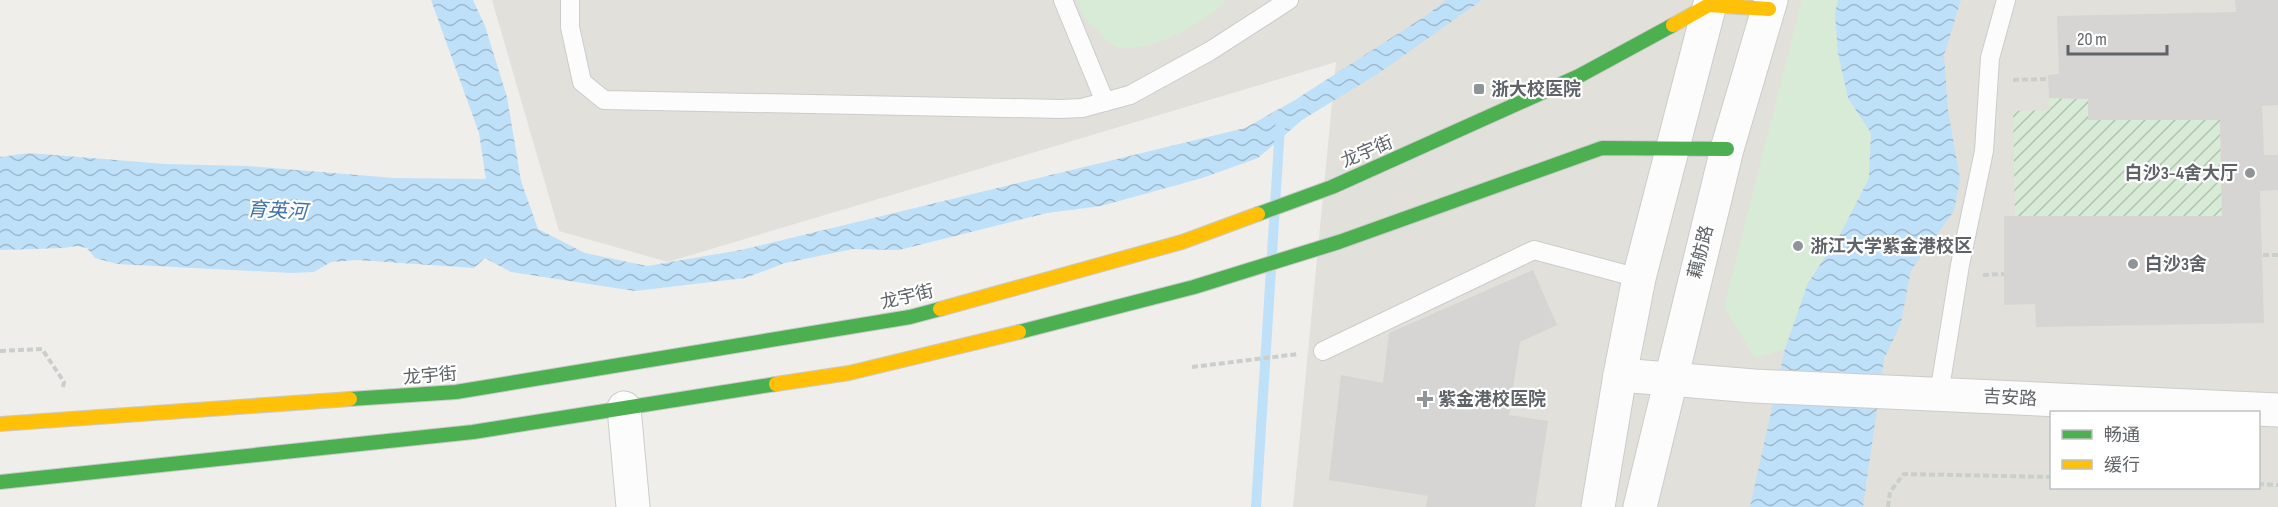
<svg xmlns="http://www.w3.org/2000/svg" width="2278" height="507" font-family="'Sofia Sans Condensed','Noto Sans SC',sans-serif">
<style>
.education{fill:#e2e0da;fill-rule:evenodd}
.green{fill:#d8ebd6}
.garden{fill:url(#garden-furrows)}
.water{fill:url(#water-waves)}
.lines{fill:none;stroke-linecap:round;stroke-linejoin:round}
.stream{stroke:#bfe0f9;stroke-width:10}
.building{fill:#d6d5d3}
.lane-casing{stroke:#cbcccc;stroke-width:20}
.street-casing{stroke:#cbcccc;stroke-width:35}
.fast-casing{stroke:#cacacb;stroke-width:16}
.slow-casing{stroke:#cacacb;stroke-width:16}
.path{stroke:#cacfcc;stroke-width:4;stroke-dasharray:6 3;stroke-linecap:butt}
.lane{stroke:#fdfcfc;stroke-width:18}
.street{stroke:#fdfcfc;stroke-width:33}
.fast{stroke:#4caf50;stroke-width:14}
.slow{stroke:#ffc107;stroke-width:14}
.poi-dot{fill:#919496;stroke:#fff;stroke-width:2}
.labels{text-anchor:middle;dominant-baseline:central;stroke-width:4.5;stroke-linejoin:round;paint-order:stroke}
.poi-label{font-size:18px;font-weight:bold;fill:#5f6368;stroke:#fff;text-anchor:start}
.street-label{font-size:18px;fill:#5f6368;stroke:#fff}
.water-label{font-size:20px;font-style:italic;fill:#4174aa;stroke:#fff}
</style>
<defs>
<pattern id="garden-furrows" width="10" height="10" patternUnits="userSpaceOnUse" patternTransform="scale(1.5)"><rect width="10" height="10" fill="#d8ebd6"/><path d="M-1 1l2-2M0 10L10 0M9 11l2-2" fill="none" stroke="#b2c2b1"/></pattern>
<pattern id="water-waves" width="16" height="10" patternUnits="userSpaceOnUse" patternTransform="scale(1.5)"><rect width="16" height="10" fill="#bfe0f9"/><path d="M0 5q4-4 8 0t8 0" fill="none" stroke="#9eb9cd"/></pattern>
</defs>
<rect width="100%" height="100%" fill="#efeeea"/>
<path class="education" d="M492 0H2278V507H1293L1336 62 668 262 559 231ZM2052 412H2258V488H2052Z"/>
<g class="green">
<path d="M1078 0H1226C1209 22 1143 57 1114 46 1108 43 1102 35 1097 30 1086 21 1080 14 1078 0Z"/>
<path d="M1802 0H1838L1835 13 1838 53 1848 98 1871 133 1869 178 1841 233 1808 283 1785 349 1755 358 1724 307Z"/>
</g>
<path class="garden" d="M2049 98 2088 99V120H2220L2222 216H2015L2013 111 2050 110Z"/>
<g class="water">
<path d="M431 0H473L485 26 507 97 521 181 538 229 585 253 647 266 741 250 1245 128 1295 100 1427 15 1446 0H1482L1379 73 1302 120 1258 158 1202 178 1101 206 1047 213 899 250 853 249 785 263 745 278 635 291 511 272 485 258 474 268 357 260 331 262 314 272 291 273 117 264 95 258 87 248 77 246 63 248 0 250V157L29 153 165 164 247 166 394 178 486 179 479 133Z"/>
<path d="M1838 0H1961L1944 55 1948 110 1960 179 1954 211 1911 270 1901 323 1884 359 1863 507H1750L1785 349 1808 283 1841 233 1869 178 1871 133 1848 98 1838 53 1835 13Z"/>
</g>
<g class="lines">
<path class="stream" d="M1256 507 1280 127"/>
</g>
<g class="building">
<path d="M2235 0H2278V105L2262 106 2264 155H2278V190L2260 191 2264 323 2036 327 2035 304 2004 305V216H2222L2220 120H2088V99L2049 98 2048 75 2059 74 2057 16 2236 12Z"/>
<path d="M1533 270 1557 325 1520 342 1509 415 1548 421 1535 507H1426L1428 496 1329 480 1341 375 1383 383 1389 333Z"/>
</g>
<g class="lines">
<g class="lane-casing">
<g id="lane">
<path d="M570 0V27L582 82 604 100 1061 109 1082 108 1130 95 1210 51 1289 0"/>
<path d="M1063 0 1105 102"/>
<path d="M1323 351 1534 250 1639 278"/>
<path d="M1939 394 1960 265 1984 151 1990 58 2006 0"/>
</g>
</g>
<g class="street-casing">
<g id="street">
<path d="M1620 375 1754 386 2278 410"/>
<path d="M624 408 633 507"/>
<path d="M1598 507 1620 375 1639 278 1711 0"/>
<path d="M1640 507 1727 149 1771 0"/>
</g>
</g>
<g class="fast-casing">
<g id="fast">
<path d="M1258 214 1332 187 1579 76 1673 25"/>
<path d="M1019 332 1194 287 1339 242 1602 148 1727 149"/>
<path d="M350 399 456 392 910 317 940 309"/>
<path d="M0 482 473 432 776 384"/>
</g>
</g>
<g class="slow-casing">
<g id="slow">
<path d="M1673 25 1709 5 1769 9"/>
<path d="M940 309 1182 242 1258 214"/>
<path d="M776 384 849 373 1019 332"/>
<path d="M0 424 350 399"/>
</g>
</g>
<g class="path">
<path d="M2013 80 2049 79"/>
<path d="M2263 255H2278"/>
<path d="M1983 275 2004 274"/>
<path d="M0 351 42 349 64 382 63 387"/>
<path d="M1192 367 1298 354"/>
<path d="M2258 484 2278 485"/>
<path d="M1888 507 1890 492 1904 474 2052 477"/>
</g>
<use href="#lane" class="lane"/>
<use href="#street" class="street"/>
<use href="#fast" class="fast"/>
<use href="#slow" class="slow"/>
</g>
<g class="poi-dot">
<rect x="1473" y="83" width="12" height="12" rx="3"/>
<circle cx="2250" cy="173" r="6"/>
<circle cx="1798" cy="246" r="6"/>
<circle cx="2133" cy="264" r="6"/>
<path d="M1422 390h6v6h6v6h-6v6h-6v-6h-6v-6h6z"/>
</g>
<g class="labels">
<g class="poi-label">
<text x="1491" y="89">浙大校医院</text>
<text x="2238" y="173" text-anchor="end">白沙3-4舍大厅</text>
<text x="1810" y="246">浙江大学紫金港校区</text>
<text x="2145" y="264">白沙3舍</text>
<text x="1438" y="399">紫金港校医院</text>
</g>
<g class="street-label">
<text transform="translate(1367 152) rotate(-23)">龙宇街</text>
<text transform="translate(1701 252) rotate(-76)">藕舫路</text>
<text transform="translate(907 297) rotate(-13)">龙宇街</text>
<text transform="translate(430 376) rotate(-5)">龙宇街</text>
<text transform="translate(2010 398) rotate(3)">吉安路</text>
</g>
<g class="water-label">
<text transform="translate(277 211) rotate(3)">育英河</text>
</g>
</g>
<rect x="2050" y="411" width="210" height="78" fill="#ffffff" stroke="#bfc1c3" stroke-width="1.5"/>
<rect x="2062" y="430" width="30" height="9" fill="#4caf50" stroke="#bfc1c3" stroke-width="1.5"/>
<text x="2104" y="441" font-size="18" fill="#5f6368">畅通</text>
<rect x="2062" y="460" width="30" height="9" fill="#ffc107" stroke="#bfc1c3" stroke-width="1.5"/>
<text x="2104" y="471" font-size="18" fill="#5f6368">缓行</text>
<path d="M2068 45v9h99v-9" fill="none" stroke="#5f6368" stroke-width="3"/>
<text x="2077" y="45" font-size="18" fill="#5f6368" stroke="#ffffff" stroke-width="4.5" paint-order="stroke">20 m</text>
</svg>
